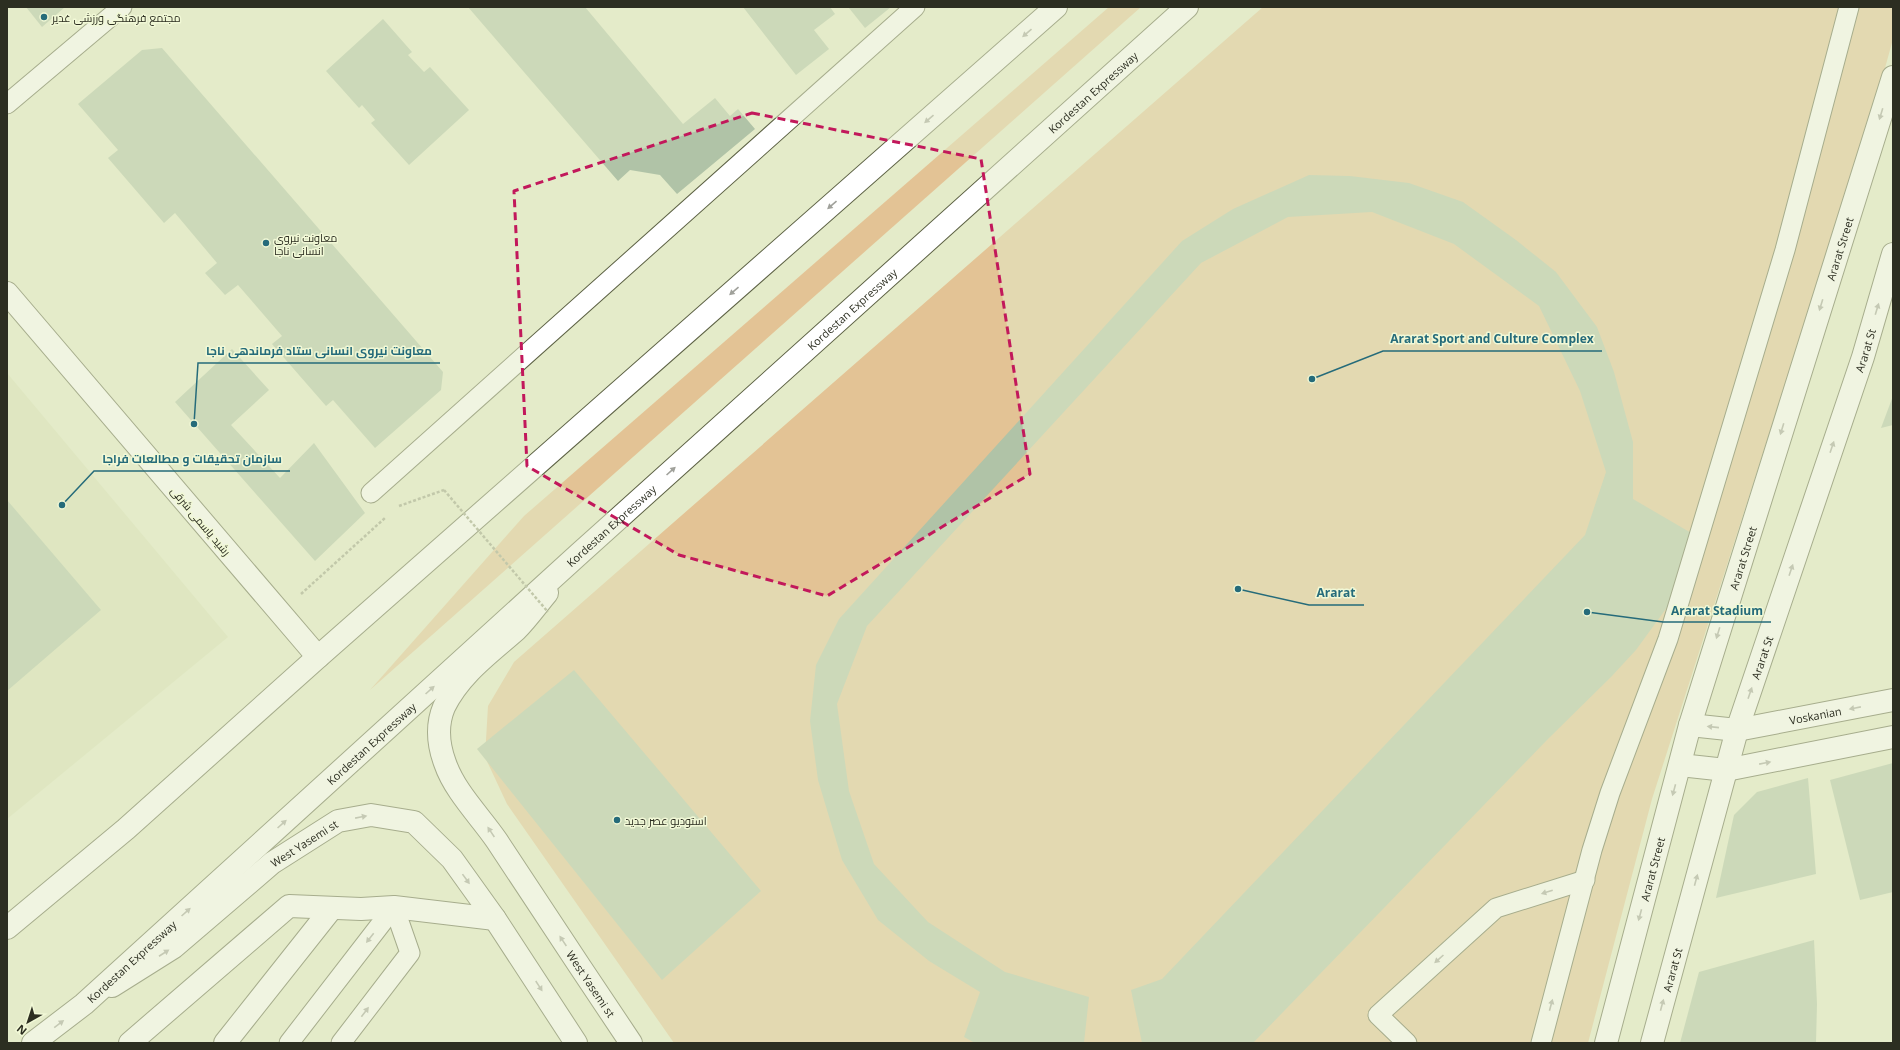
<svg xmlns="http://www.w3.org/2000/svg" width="1900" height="1050" font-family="'Open Sans',Cairo,sans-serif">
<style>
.built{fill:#d9e1b8}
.green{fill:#e3c395}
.building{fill:#b0c3a7}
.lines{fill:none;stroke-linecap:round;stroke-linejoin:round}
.lane-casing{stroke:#5d6245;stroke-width:21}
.street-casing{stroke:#5d6245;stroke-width:24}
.secondary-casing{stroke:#5d6245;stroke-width:24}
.highway-casing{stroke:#5d6245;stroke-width:24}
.path{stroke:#999e85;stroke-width:2.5;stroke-dasharray:3 2;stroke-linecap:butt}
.lane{stroke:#fff;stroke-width:19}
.street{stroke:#fff;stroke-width:22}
.secondary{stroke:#fff;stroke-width:22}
.highway{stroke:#fff;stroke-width:22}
.path-bridge{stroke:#999e85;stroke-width:2.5;stroke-dasharray:3 2;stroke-linecap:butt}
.oneway{fill:#a0a19b}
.marked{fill:none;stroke:#c2185b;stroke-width:3;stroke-dasharray:8 5;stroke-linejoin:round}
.poi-dot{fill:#256b7a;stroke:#f1f8d6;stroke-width:1.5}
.labels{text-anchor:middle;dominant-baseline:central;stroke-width:3;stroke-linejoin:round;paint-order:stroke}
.poi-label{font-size:11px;fill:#2c2e21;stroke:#f1f8d6;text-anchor:start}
.street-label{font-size:11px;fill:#2c2e21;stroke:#f1f8d6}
.leader{fill:none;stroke:#256b7a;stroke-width:1.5}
.callout-dot{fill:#256b7a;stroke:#f1f8d6;stroke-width:1.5}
.callout-label{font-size:12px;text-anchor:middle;font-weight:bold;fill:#256b7a;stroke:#f1f8d6;stroke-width:3;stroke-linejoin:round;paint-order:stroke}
</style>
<rect width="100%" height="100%" fill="#e4ebc9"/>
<path class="built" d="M7 373 228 637 7 819Z"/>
<g class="green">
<path d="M1109 7H1141L370 690 524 516Z"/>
<path d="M1263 7H1893V39L1877 97 1652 799 1588 1043H674L507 804 485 757 488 706 514 662Z"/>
</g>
<g class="building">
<path d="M26 7H65L42 27Z"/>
<path d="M468 7H585L683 124 715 98 730 116 738 109 755 129 677 194 660 175 630 170 618 181Z"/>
<path d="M743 7H830L835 14 814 30 829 49 796 75Z"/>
<path d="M850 7H891L865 28 849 8Z"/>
<path d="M383 19 412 52 408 55 424 72 430 67 469 110 409 165 371 123 375 120 362 105 359 108 326 71Z"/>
<path d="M162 48 443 372 441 390 375 448 333 400 326 406 272 344 282 336 238 285 225 295 205 273 217 263 175 213 164 223 108 158 118 150 78 104 142 50Z"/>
<path d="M1309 175 1350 176 1409 183 1463 202 1516 240 1556 272 1597 327 1614 372 1633 442V499L1693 534 1668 606 1636 650 1611 677 1548 739 1253 1043H1142L1131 990 1162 979 1585 535 1606 472 1580 391 1539 306 1454 244 1372 212 1288 217 1201 263 867 626 837 704 849 791 874 864 928 922 1005 972 1089 997 1084 1043H975L964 1037 980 992 929 961 878 920 842 860 818 780 810 721 816 665 839 619 1182 241 1233 209Z"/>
<path d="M232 349 269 390 231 425 280 478 314 443 365 513 315 561 175 402Z"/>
<path d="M1893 396V425L1881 428Z"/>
<path d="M7 500 101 610 7 691Z"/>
<path d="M574 670 761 891 662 980 477 749Z"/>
<path d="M1893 763V892L1860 900 1830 780Z"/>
<path d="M1808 778 1816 874 1716 898 1734 815 1757 792Z"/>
<path d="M1814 940 1817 1004 1816 1043H1680L1699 972Z"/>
</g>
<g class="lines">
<g class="lane-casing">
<g id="lane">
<path d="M7 104 122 7"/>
<path d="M371 493 915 7"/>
<path d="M289 1043 394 907"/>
<path d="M341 1043 410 953 394 907"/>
<path d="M1407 1043 1378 1015 1496 908 1585 880"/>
<path d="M1541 1043 1592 850 1610 793 1668 639 1785 250 1849 7"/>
</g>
</g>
<g class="street-casing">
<g id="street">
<path d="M130 1043 289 906 361 909 394 907 495 919"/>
<path d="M225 1043 332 908"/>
</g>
</g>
<g class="secondary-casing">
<g id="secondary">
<path d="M7 293 318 657"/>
<path id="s1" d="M547 593C537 605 527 619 516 630 490 653 460 674 444 707 436 726 438 744 445 763 455 792 480 816 497 841 541 908 586 976 631 1043"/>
<path id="s2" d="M1690 725 1737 730 1893 700"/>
<path d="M1680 765 1726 770 1893 737"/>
<path id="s3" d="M112 986 174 947 272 863 338 821 371 815 414 822 452 859 495 919 576 1043"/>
<path id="s4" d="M1606 1043 1690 725 1893 77"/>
<path id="s5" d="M1652 1043 1737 730 1863 357 1893 254"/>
</g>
</g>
<g class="highway-casing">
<g id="highway">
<path d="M7 928 126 829 318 657 1056 7"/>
<path id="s6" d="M33 1043 84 1004 579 554 1187 7"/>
</g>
</g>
<g class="path">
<path d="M399 506 444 490"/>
<path d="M301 594 385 518"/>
</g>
<use href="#lane" class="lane"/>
<use href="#street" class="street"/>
<use href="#secondary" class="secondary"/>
<use href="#highway" class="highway"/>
<path class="path-bridge" d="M444 490 548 612"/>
</g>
<defs><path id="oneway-solid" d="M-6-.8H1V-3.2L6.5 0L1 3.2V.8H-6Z"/></defs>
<g class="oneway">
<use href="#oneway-solid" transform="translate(1027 33) rotate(139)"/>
<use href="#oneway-solid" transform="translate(1881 114) rotate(107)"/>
<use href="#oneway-solid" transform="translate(929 119) rotate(139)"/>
<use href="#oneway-solid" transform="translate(832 205) rotate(139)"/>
<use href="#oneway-solid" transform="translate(734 291) rotate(139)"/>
<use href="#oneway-solid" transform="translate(1821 305) rotate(107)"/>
<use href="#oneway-solid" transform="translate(1877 309) rotate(-73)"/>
<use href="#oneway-solid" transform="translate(1782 429) rotate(107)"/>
<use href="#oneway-solid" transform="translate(1832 447) rotate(-71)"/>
<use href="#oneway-solid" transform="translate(671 471) rotate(-42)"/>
<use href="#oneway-solid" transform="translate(1791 570) rotate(-71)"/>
<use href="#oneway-solid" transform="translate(1718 633) rotate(107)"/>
<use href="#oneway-solid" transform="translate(430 690) rotate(-42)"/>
<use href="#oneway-solid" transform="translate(1750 693) rotate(-71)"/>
<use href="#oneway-solid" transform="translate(1855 708) rotate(169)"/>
<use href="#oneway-solid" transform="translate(1713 727) rotate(-174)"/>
<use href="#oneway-solid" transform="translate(1765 763) rotate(-11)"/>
<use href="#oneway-solid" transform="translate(1674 790) rotate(105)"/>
<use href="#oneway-solid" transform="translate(361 817) rotate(-11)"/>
<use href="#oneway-solid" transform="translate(282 824) rotate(-42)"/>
<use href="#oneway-solid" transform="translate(491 832) rotate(-124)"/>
<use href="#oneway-solid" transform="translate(466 879) rotate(54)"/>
<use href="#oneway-solid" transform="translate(1696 880) rotate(-75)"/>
<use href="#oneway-solid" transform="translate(1547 892) rotate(163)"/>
<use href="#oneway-solid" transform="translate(186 912) rotate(-42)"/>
<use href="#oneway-solid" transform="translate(1640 915) rotate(105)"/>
<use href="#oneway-solid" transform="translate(370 938) rotate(128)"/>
<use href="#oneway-solid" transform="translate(563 941) rotate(-124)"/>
<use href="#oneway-solid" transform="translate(164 953) rotate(-33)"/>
<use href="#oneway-solid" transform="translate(1439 959) rotate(138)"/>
<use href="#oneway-solid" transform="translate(539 986) rotate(57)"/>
<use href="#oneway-solid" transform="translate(1551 1005) rotate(-75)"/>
<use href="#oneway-solid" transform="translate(1662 1005) rotate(-75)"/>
<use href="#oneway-solid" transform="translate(365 1012) rotate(-53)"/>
<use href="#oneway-solid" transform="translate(59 1024) rotate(-37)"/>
</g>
<path d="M0 0H1900V1050H0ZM752 113 981 159 1030 474 827 596 679 555 527 466 514 191Z" fill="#e4ebc9" fill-opacity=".55" fill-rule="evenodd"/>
<path class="marked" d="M752 113 981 159 1030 474 827 596 679 555 527 466 514 191Z"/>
<g class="poi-dot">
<circle cx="44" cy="17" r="4"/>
<circle cx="266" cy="243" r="4"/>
<circle cx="617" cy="820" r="4"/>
</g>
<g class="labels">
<g class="poi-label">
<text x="52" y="17">مجتمع فرهنگی ورزشی غدیر</text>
<text x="274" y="237">معاونت نیروی<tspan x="274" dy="13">انسانی ناجا</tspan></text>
<text x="625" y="820">استودیو عصر جدید</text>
</g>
<g class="street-label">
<text stroke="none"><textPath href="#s6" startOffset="1424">Kordestan Expressway</textPath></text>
<text stroke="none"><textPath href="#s4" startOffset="828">Ararat Street</textPath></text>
<text stroke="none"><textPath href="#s6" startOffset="1100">Kordestan Expressway</textPath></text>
<text stroke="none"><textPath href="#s5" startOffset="725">Ararat St</textPath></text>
<text transform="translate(201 521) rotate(50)">رشید یاسمی شرقی</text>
<text stroke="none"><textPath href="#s6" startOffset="776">Kordestan Expressway</textPath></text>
<text stroke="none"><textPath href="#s4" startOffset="504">Ararat Street</textPath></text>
<text stroke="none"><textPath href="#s5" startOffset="401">Ararat St</textPath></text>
<text stroke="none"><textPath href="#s2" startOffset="127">Voskanian</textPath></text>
<text stroke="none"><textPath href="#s6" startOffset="452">Kordestan Expressway</textPath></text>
<text stroke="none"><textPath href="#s3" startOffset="240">West Yasemi st</textPath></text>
<text stroke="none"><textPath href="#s4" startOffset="180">Ararat Street</textPath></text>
<text stroke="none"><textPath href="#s6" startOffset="128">Kordestan Expressway</textPath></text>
<text stroke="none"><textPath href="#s5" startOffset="76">Ararat St</textPath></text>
<text stroke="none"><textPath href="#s1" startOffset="477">West Yasemi st</textPath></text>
</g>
</g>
<path class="leader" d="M1312 379L1383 351H1602M194 424L198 363H440M62 505L94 471H290M1238 589L1309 605H1364M1587 612L1663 622H1771"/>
<g class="callout-dot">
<circle cx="1312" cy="379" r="4"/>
<circle cx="194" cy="424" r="4"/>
<circle cx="62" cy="505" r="4"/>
<circle cx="1238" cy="589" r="4"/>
<circle cx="1587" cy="612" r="4"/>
</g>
<g class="callout-label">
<text x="1492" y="343">Ararat Sport and Culture Complex</text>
<text x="319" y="355">معاونت نیروی انسانی ستاد فرماندهی ناجا</text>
<text x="192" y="463">سازمان تحقیقات و مطالعات فراجا</text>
<text x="1336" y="597">Ararat</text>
<text x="1717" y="615">Ararat Stadium</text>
</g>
<rect width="1900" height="1050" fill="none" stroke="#2c2e21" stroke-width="16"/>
<g transform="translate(28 1022) rotate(219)" stroke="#f1f8d6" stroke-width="3" paint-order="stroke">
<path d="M0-3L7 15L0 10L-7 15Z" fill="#2c2e21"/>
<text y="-6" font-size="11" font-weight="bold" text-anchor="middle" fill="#2c2e21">N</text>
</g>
</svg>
